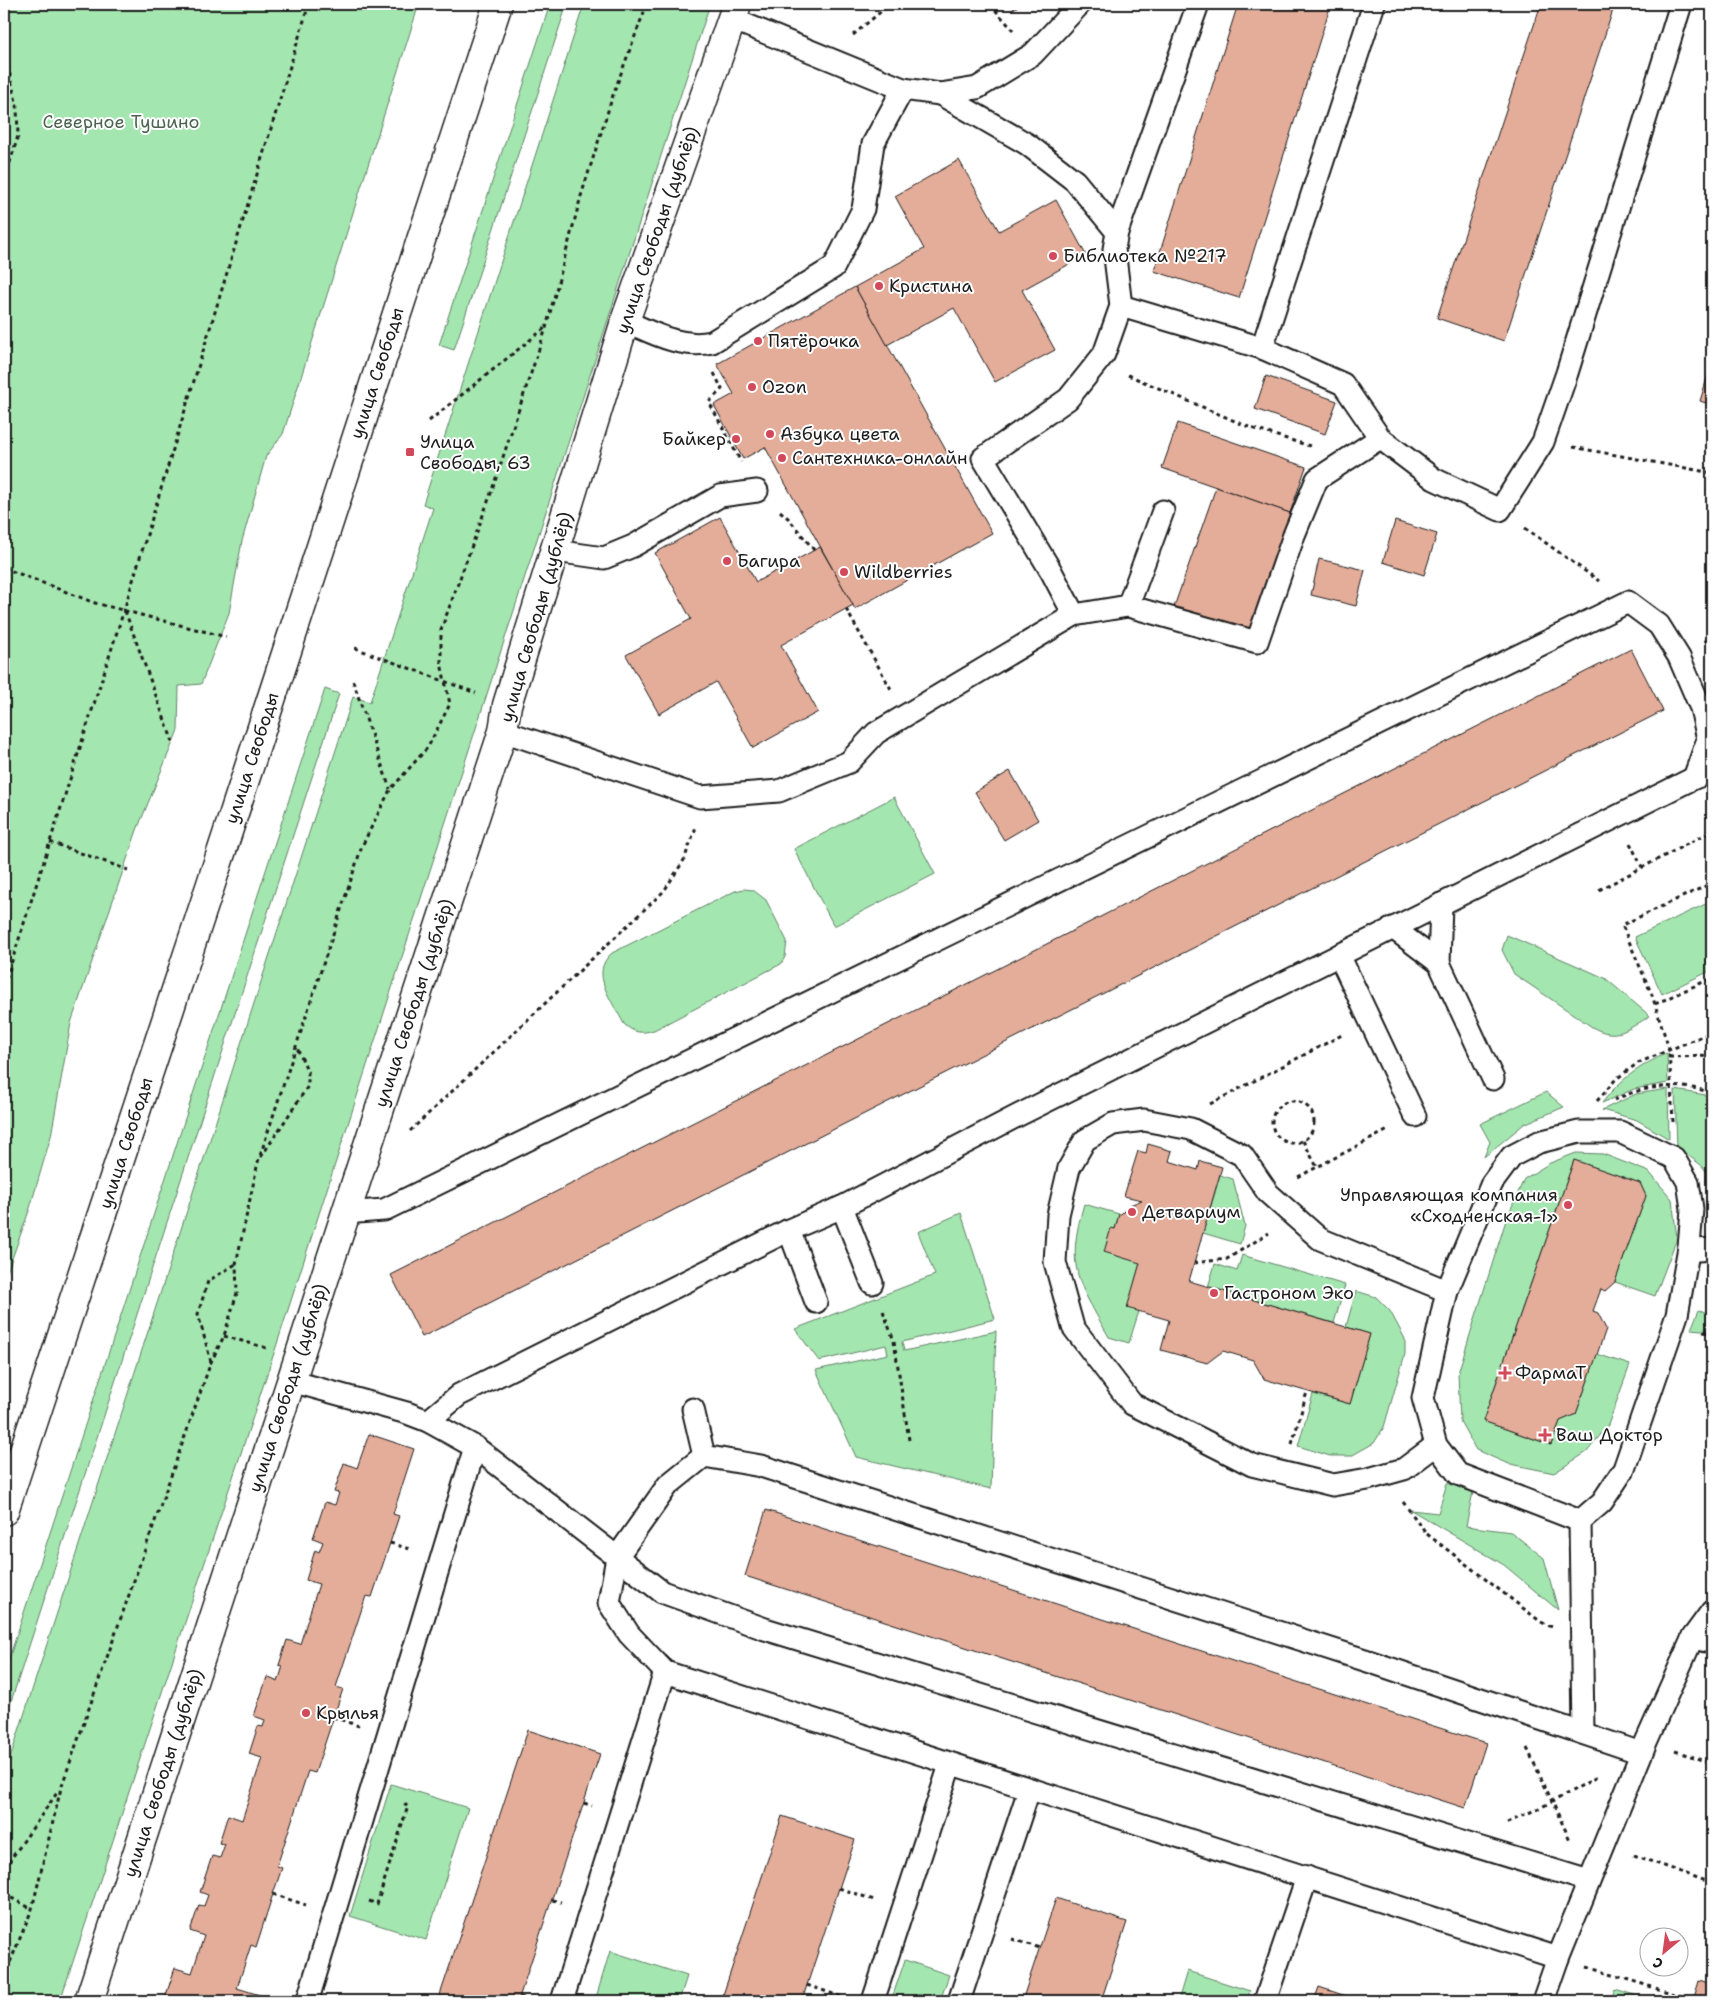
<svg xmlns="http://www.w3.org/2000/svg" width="1716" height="2005" font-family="'Shantell Sans',sans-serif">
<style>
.green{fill:#a4e6b0;stroke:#608166}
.building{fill:#e4ad9a;stroke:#1c1c1c}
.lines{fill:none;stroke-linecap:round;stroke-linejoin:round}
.service-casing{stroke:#1c1c1c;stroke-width:25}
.minor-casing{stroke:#1c1c1c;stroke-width:31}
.secondary-casing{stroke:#1c1c1c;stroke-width:31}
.path{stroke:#1c1c1c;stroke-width:3;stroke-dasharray:4 4;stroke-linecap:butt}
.service{stroke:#fff;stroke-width:21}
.minor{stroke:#fff;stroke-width:28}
.secondary{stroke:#fff;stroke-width:28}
.poi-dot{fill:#d1495b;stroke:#fff;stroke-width:2}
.labels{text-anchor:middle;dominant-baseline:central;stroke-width:4;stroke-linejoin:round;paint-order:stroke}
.park-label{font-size:18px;fill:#4c6350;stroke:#fff}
.street-label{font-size:18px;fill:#1c1c1c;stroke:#fff}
.poi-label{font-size:18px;fill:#1c1c1c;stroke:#fff;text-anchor:start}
</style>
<rect width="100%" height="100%" fill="#fff"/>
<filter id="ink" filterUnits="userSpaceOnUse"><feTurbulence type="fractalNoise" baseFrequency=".02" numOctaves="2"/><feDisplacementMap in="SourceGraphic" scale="10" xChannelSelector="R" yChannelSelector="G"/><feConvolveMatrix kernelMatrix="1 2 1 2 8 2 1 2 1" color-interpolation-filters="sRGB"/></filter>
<g filter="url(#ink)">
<g class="green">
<path d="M4 4H419L283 434 266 456 242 541 229 613 201 684 179 686 178 730 137 830 71 1023 51 1136 30 1208 4 1281Z"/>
<path d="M550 4H567L454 350 439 345Z"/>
<path d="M584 4H710L275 1350 60 2001H4V1777L353 697 370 702 433 508 423 504Z"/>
<path d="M325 689 339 694 4 1723V1674Z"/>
<path d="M894 797 935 874 834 926 794 849Z"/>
<path d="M744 889 753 890 766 900 787 941 785 957 781 964 654 1030C641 1034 634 1033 624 1024 613 1002 588 973 612 953L735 891Z"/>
<path d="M1712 901V970L1662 994 1635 937Z"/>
<path d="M1507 935 1605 978 1650 1016C1628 1029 1617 1041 1592 1027L1514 974 1502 950Z"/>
<path d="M1667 1053 1668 1083 1634 1089 1602 1103C1619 1080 1641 1065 1667 1053Z"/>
<path d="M1668 1089 1669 1139 1637 1120 1602 1110 1636 1094Z"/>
<path d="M1675 1090 1712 1096V1178L1701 1165 1677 1147Z"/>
<path d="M1546 1092 1564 1107 1524 1124 1484 1157 1490 1142 1480 1124Z"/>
<path d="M1576 1153 1603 1154 1649 1172 1672 1199 1677 1238 1655 1296 1615 1282 1646 1196 1640 1183 1574 1160 1483 1421 1551 1445 1560 1421 1576 1414 1597 1354 1630 1365 1608 1425 1587 1452 1554 1473 1506 1463 1476 1450 1460 1421 1458 1373 1506 1220 1524 1179 1550 1163Z"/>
<path d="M1220 1175 1233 1179 1245 1226 1240 1244 1203 1233Z"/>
<path d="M1084 1204 1119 1214 1115 1229 1111 1228 1140 1263 1128 1308 1139 1311 1129 1343 1109 1337C1078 1282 1065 1268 1084 1204Z"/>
<path d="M961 1213 995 1319 902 1342 904 1351 996 1331 991 1489 856 1457 816 1370 888 1354 886 1345 819 1361 795 1329 935 1275 918 1232Z"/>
<path d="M1242 1255 1345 1285 1334 1323 1208 1287 1215 1264 1237 1271Z"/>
<path d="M1356 1291 1376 1297 1390 1311 1405 1339V1354L1384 1427 1374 1443 1351 1456H1330L1298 1446 1313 1394 1350 1404 1370 1334 1346 1327Z"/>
<path d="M1699 1310 1712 1314V1331L1691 1329Z"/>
<path d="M1447 1483 1473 1492 1466 1526 1511 1532 1544 1558 1558 1610 1504 1565 1411 1510 1438 1513Z"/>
<path d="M391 1784 468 1808 426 1940 350 1916Z"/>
<path d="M610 1951 687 1976 679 2001H595Z"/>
<path d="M905 1960 949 1975 940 2001H891Z"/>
<path d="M1187 1971 1250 1991 1247 2001H1178Z"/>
<path d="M1615 1989 1654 2001H1610Z"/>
</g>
<g class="building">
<path d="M1010 4H1020L1014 9Z"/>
<path d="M1238 4H1331L1239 298 1154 271Z"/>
<path d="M1541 4H1615L1504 341 1437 318Z"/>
<path d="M959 160 999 231 1056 200 1086 255 1022 290 1055 350 995 382 954 308 887 345 855 287 924 249 895 196Z"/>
<path d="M855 287 992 533 855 609 765 447 743 459 714 405 734 394 717 364Z"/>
<path d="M1712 362V405L1700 401Z"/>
<path d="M1266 376 1337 401 1325 434 1255 409Z"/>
<path d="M1178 423 1306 467 1290 513 1162 468Z"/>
<path d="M1216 487 1290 513 1248 633 1174 607Z"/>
<path d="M720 517 756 582 820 547 853 605 781 645 818 712 753 748 716 682 659 714 626 655 691 619 655 553Z"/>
<path d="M1395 521 1437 534 1424 575 1383 562Z"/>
<path d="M1319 559 1365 570 1356 606 1311 595Z"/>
<path d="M1631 649 1663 711 422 1337 391 1275Z"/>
<path d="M1010 771 1038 820 1004 840 975 792Z"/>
<path d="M1148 1144 1172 1151 1169 1161 1198 1170 1200 1161 1222 1167 1189 1281 1370 1334 1350 1404 1264 1379 1253 1360 1223 1351 1207 1363 1161 1350 1169 1320 1127 1308 1140 1263 1104 1252 1111 1228 1115 1229 1119 1214H1121L1130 1205 1142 1200 1124 1196 1138 1151 1146 1153Z"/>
<path d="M1574 1160 1640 1183 1646 1196 1615 1282 1605 1291 1601 1289 1593 1311 1598 1313 1606 1329 1576 1414 1560 1421 1551 1445 1483 1421Z"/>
<path d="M369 1434 414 1449 393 1514 399 1516 372 1597 366 1596 336 1687 343 1689 315 1773 308 1771 277 1866 282 1868 273 1894 256 1947 251 1945 237 1988 279 2001H164L175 1968 192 1973 204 1936 190 1931 199 1905 204 1906 208 1895 200 1892 212 1856 220 1858 225 1844 219 1843 228 1815 242 1820 262 1758 249 1754 258 1726 263 1727 265 1720 254 1716 267 1677 278 1682 283 1666 279 1665 287 1640 300 1644 319 1584 306 1580 315 1550 319 1552 323 1542 313 1538 325 1502 335 1505 339 1493 334 1492 344 1463 357 1468Z"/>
<path d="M766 1510 1486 1743 1465 1808 745 1576Z"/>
<path d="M528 1730 600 1754 518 2001H438Z"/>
<path d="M782 1816 855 1840 807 1985 802 2001H721Z"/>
<path d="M1056 1898 1127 1922 1101 2001H1022Z"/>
<path d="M1699 1981 1712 1985V2001H1693Z"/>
<path d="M1319 1987 1361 2001H1314Z"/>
</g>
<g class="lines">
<g class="service-casing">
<g id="service">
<path d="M732 19 903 89 940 94 977 88 1033 54 1080 4"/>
<path d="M940 94 1027 144 1075 181 1117 232 1114 249 1121 306 1104 354 1068 399 983 458 1051 571 1074 615"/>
<path d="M1117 232 1198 4"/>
<path d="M1121 306 1262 348 1343 384 1380 438 1434 479 1500 510 1543 442 1567 373 1681 4"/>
<path d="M625 321C653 333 681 349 712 342L834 267 863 209 873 144 903 89"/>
<path d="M1262 348 1374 4"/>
<path d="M555 551 604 558 633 546 720 496 757 491"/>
<path d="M1128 606 1163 511"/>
<path d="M503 731 700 797 779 791 849 762 876 733 1074 615 1128 606 1257 642 1294 535 1317 479 1380 438"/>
<path d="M1393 928 1439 963 1493 1079"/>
<path d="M1339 955 1415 1116"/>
<path d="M1439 963 1441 904"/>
<path d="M1579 1132H1620L1674 1158 1688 1182 1692 1209 1689 1247 1677 1315 1624 1469 1602 1502 1580 1521 1458 1474 1436 1445 1423 1398 1447 1291 1492 1183 1512 1156 1539 1142Z"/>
<path d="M842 1207 872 1283"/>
<path d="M345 1213 384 1210 1628 602 1659 625 1679 657 1701 708 1708 739 1694 778"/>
<path d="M789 1230 816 1302"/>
<path d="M1689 1247 1698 1250 1712 1249"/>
<path d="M291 1381 407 1413 428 1421 475 1447 662 1592 765 1629 1589 1881"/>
<path d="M693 1409 704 1456"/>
<path d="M428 1421 459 1395 789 1230 842 1207 1017 1116 1694 778 1712 772"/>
<path d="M1436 1445 1404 1469 1368 1479 1333 1485 1252 1465 1132 1404 1073 1327 1055 1262 1058 1215 1069 1168 1085 1140 1113 1124 1144 1120 1191 1129 1242 1155 1268 1193 1320 1239 1447 1291"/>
<path d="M1580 1521 1583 1733"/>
<path d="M1693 1637 1712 1611"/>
<path d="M1558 1958 665 1672 629 1634 609 1603 617 1557 668 1485 704 1456 761 1466 1371 1662 1641 1753"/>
<path d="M309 1996 475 1447"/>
<path d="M562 2001 665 1672"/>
<path d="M873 2001 950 1765"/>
<path d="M959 2001 1029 1790"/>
<path d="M1265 2001 1307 1877"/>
<path d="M1543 2001 1558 1958 1646 1742 1693 1637 1712 1643"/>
</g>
</g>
<g class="minor-casing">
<path id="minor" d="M89 2001 503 731 507 705 625 321 737 4"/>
</g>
<g class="secondary-casing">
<path id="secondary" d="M4 1511 207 896 498 4"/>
</g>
<g class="path">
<path d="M990 4 1013 30"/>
<path d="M853 35 890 4"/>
<path d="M4 50 17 106 18 136 4 182"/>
<path d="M714 373 722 389 709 402 741 462"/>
<path d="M1128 375 1251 428 1310 446"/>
<path d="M429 421 545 328"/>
<path d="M1573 447 1712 473"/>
<path d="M780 511 788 518 814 550"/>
<path d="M1525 528 1599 581"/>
<path d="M4 568 95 603 226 637"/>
<path d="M846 609 891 689"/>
<path d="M125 611 174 745"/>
<path d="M1705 642 1712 633"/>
<path d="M355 648 476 693"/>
<path d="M353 681 390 789"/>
<path d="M50 842 128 870"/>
<path d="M1630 843 1642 867"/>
<path d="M1599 890 1712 831"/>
<path d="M4 986 124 610 309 4"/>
<path d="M1655 1004 1712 978"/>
<path d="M1669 1057 1712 1056"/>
<path d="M1709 1091 1712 1071"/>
<path d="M1614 1100C1645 1085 1680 1082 1712 1093"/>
<circle cx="1293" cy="1122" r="21"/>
<path d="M1597 1101 1616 1079 1638 1063 1712 1032"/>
<path d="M1210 1104 1342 1035"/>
<path d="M1673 1122 1669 1049 1652 995 1622 925 1712 883"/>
<path d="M410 1131 664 891 684 860 696 827"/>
<path d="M1303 1141 1317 1167"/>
<path d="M261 1157 308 1086V1072L297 1048"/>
<path d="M1298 1177 1388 1130"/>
<path d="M1194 1263 1227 1259 1269 1233"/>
<path d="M883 1311 894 1341 909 1440"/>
<path d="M1703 1332 1712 1333"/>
<path d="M224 1336 267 1348"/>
<path d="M211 1362 198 1314 208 1281 236 1264"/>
<path d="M1292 1444 1307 1392"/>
<path d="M1403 1502 1427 1534 1541 1622 1552 1627"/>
<path d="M390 1543 413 1550"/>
<path d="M333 1717 359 1726"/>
<path d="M1527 1748 1571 1842"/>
<path d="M1675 1751 1712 1763"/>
<path d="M584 1803 592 1806"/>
<path d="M1507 1823 1552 1802 1597 1777"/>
<path d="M1633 1855 1712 1883"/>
<path d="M4 1869 59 1790"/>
<path d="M839 1888 874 1900"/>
<path d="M4 1894 32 1909"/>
<path d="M273 1894 306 1905"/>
<path d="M552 1900 561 1902"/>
<path d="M369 1901 377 1904 408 1806 400 1803"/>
<path d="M1012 1939 1040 1948"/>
<path d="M1587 1967 1694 2000"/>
<path d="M4 1977 32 1909 61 1788 211 1362 224 1336 237 1293 236 1264 258 1162 362 846 390 790 428 747 450 704 441 663V630L490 496 546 328 581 196 614 92 647 4"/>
<path d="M807 1985 842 1997"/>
<path d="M520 1997 531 2000"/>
</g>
<use href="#service" class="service"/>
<use href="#minor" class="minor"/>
<use href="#secondary" class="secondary"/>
</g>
</g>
<g class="poi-dot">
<circle cx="1053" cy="256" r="5"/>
<circle cx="879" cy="286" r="5"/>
<circle cx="758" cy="341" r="5"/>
<circle cx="752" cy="387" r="5"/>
<circle cx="770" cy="434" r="5"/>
<circle cx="736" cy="439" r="5"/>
<rect x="405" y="447" width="10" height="10" rx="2.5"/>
<circle cx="782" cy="458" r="5"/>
<circle cx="727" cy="561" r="5"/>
<circle cx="844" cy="572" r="5"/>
<circle cx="1568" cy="1205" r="5"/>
<circle cx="1132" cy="1212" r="5"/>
<circle cx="1214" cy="1293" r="5"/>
<path d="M1502.5 1365.5h5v5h5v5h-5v5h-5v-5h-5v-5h5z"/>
<path d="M1542.5 1427.5h5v5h5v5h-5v5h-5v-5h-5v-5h5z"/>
<circle cx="306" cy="1713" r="5"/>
</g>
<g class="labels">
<g class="park-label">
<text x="121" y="122">Северное Тушино</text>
</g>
<g class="street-label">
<text transform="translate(657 230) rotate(-71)">улица Свободы (дублёр)</text>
<text transform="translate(377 373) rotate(-72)">улица Свободы</text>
<text transform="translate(536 617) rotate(-74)">улица Свободы (дублёр)</text>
<text transform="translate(252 758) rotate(-72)">улица Свободы</text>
<text transform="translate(414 1003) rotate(-72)">улица Свободы (дублёр)</text>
<text transform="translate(126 1143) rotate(-72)">улица Свободы</text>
<text transform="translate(288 1388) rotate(-72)">улица Свободы (дублёр)</text>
<text transform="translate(163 1773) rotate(-72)">улица Свободы (дублёр)</text>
</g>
<g class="poi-label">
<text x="1063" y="256">Библиотека №217</text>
<text x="889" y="286">Кристина</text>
<text x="768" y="341">Пятёрочка</text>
<text x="762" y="387">Ozon</text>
<text x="780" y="434">Азбука цвета</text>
<text x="726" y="439" text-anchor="end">Байкер</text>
<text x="420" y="442">Улица<tspan x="420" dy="21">Свободы, 63</tspan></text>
<text x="792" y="458">Сантехника-онлайн</text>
<text x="737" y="561">Багира</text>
<text x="854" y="572">Wildberries</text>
<text x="1558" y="1195" text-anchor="end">Управляющая компания<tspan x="1558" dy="21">«Сходненская-1»</tspan></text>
<text x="1142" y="1212">Детвариум</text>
<text x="1224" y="1293">Гастроном Эко</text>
<text x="1515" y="1373">ФармаТ</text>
<text x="1556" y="1435">Ваш Доктор</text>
<text x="316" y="1713">Крылья</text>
</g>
</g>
<rect width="1716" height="2005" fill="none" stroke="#fff" stroke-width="20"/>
<rect x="10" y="10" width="1696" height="1985" fill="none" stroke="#1c1c1c" stroke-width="2" filter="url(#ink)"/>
<g transform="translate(1664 1952) rotate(209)"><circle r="24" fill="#ffffff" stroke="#a4a4a4"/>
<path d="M0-4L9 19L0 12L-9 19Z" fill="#d1495b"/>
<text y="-8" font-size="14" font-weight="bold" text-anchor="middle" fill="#1c1c1c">С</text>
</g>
</svg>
